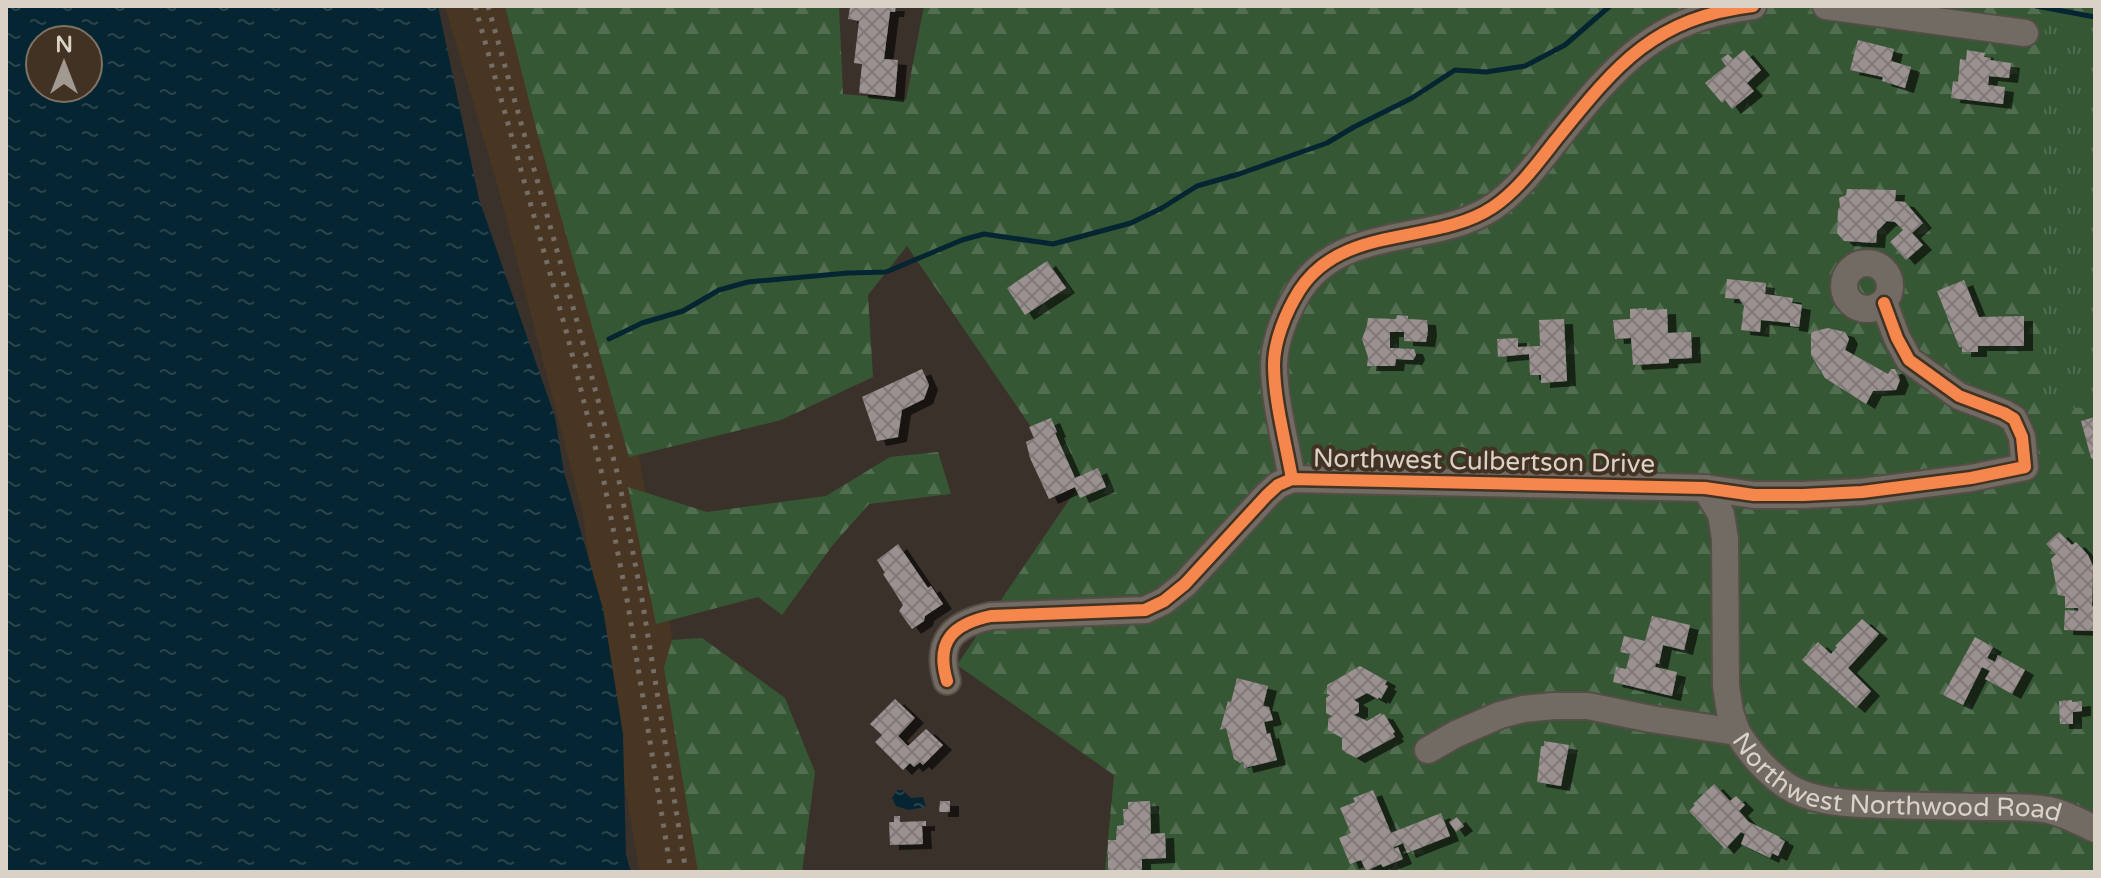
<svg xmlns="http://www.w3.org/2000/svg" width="2101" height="878" font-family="'Varela Round',sans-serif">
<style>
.built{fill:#483623}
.forest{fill:url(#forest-firs)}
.park{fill:url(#park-tufts)}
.water{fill:url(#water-ripples);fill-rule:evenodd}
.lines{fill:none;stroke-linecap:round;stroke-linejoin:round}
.stream{stroke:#052532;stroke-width:5}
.building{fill:url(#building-cross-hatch);filter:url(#shadow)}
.minor-casing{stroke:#554e47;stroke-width:30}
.minor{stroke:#716b64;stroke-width:26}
.rail{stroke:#746e67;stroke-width:5;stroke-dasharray:4 8;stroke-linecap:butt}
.cycleway-casing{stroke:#413223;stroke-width:17}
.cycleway{stroke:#f5874c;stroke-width:12}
.labels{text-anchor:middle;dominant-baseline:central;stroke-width:8;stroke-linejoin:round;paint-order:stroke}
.street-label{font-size:26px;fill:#dad1c7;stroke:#413223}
</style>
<defs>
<pattern id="forest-firs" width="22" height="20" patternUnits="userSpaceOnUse" patternTransform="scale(2)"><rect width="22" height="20" fill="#365734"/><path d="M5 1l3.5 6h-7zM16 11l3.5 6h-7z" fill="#526e50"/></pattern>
<pattern id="park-tufts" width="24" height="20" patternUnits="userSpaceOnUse" patternTransform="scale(2)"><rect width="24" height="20" fill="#365734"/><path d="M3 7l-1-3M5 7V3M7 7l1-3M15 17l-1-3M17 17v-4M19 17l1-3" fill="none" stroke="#526e50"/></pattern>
<pattern id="water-ripples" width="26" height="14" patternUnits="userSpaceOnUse" patternTransform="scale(2)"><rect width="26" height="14" fill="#052532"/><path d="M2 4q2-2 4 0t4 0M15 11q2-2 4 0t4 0" fill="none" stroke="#29444e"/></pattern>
<pattern id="building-cross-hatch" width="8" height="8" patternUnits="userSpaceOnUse" patternTransform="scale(2)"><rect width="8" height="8" fill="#9a9190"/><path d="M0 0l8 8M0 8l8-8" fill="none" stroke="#7f7877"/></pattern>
<filter id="shadow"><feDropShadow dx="9" dy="5" stdDeviation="0" flood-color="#0009"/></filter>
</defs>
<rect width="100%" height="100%" fill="#3a322a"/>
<path class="built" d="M445 6H520L637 446 677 665 710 872H640L611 708 583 514 498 187Z"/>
<g class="forest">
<path d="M505 6H839L843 94 906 100 924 6H2095V872H1105L1114 775 957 665 1075 491 907 246 868 295 873 377 781 420 629 457 537 132Z"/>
<path d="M938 452 951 494 869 504 832 546 782 615 758 597 656 624 628 487 707 512 826 496 890 457Z"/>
<path d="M702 638 785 698 815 772 802 872H698L664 668 672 640Z"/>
</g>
<path class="park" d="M2045 13 2095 14V408L2042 407Z"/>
<g class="water">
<path d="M6 6H438L479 199 555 417 564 472 603 609 623 734 626 855 631 872H6ZM40 40H88V88H40Z"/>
<path d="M897 790H902L911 798 923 797 926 807 908 810 896 806 892 798Z"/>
</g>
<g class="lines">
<g class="stream">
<path d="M2036 6 2095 17"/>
<path d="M609 339 642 323 683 311 719 290 748 282 848 273 886 272 962 240 984 234 1053 244 1131 223 1162 208 1197 186 1239 174 1327 143 1354 127 1412 98 1455 70 1486 72 1525 66 1565 45 1610 6"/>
</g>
</g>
<g class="building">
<path d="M896 6 895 12H890L884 59 898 60 895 97 859 93 862 64 854 63 859 21 848 19 850 7Z"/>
<path d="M1858 40 1894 49 1891 61 1911 67 1905 88 1882 81 1883 77 1850 70Z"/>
<path d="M1744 50 1761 70 1747 83 1754 91 1732 109 1725 100 1722 103 1705 83 1726 66 1721 59 1728 54 1733 59Z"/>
<path d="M1967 50 1985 53 1984 57 1991 58 1990 60 2011 63 2009 78 1989 76 1988 85 2005 87 2003 104 1951 98 1953 81 1958 82 1960 59 1966 60Z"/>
<path d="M1847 189 1896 190 1895 201 1905 202 1923 223 1912 233 1923 245 1906 260 1890 242 1903 230 1895 222 1887 221 1877 231 1876 243 1844 241 1837 233 1838 209 1840 207 1839 198 1846 195Z"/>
<path d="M1047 261 1066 288 1025 315 1007 288Z"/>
<path d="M1727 279 1766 283 1765 294 1793 298 1792 303 1802 305 1799 327 1790 326V323L1761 320 1760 332 1741 330 1744 306 1739 299 1725 298Z"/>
<path d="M1964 280 1979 317 2024 316V346H1978V352H1962V347H1959L1937 291Z"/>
<path d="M1647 308V310L1667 309 1668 333 1691 332 1692 358 1669 359V363L1633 365 1631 338 1615 339 1613 320 1630 319V309Z"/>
<path d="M1397 315 1408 316V319L1427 320 1428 331 1426 342 1404 341V332H1390V348L1414 349 1416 355 1413 360 1396 359 1395 366H1367L1368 357 1362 339 1367 325 1368 318 1396 319Z"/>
<path d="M1564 319 1567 381 1541 383V375H1530L1529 354 1498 357 1497 339 1518 338V347L1540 346 1539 320Z"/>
<path d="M1828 328 1845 332 1849 339 1845 350 1888 374 1891 369H1895L1900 380 1896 390 1873 391 1866 404 1825 378 1811 355V332Z"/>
<path d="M922 369 929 385 924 399 902 410 898 437 877 441 862 397Z"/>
<path d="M2095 417V460L2091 458 2081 421Z"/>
<path d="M1051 418 1057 432 1055 433 1075 478 1098 468 1106 487 1080 498 1075 487 1049 499 1030 458 1026 442 1034 438 1029 427Z"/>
<path d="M2059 532 2072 545 2076 542 2088 555 2093 566 2092 605 2095 613V631L2064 630 2065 610 2078 611V608H2065V596L2058 595 2051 559 2056 554 2046 544Z"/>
<path d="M898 544 928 588 931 586 943 604 925 616 924 621 912 629 899 611 903 605 883 574 885 573 877 560Z"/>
<path d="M1652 616 1690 625 1684 650 1663 645 1659 664 1656 663 1655 667 1677 672 1672 696 1613 682 1616 667 1626 669 1630 654 1620 652 1624 636 1645 641Z"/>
<path d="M1862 619 1879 634 1848 668 1871 691 1856 708 1802 660 1818 642 1831 654 1837 647 1835 646Z"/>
<path d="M1975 637 1993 647 1987 658 1995 662 1998 655 2025 670 2012 694 1985 679 1990 671 1982 667 1963 705 1943 695Z"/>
<path d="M1360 666 1387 681 1385 685 1388 686 1381 699 1379 697 1378 699 1367 693 1354 700 1359 703V712L1354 715 1367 721 1381 713 1382 715 1384 714 1395 732 1393 733 1395 737 1356 758 1342 750V738L1328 730V719L1332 716 1326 713V698L1330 695 1327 694V685Z"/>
<path d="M1237 678 1268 686 1263 706 1269 707 1273 720 1264 722 1267 734 1270 733 1277 760 1244 768 1243 762 1240 763 1234 759 1226 728 1220 730 1228 701 1231 702Z"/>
<path d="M895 699 915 718 898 736 908 746 926 729 943 745 923 765 920 762 914 767 910 763 903 770 875 742 882 735 870 724Z"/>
<path d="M2072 700V702L2082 701V711L2073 712V724H2060L2059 701Z"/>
<path d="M1544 741 1569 745 1561 786 1537 782 1541 746H1544Z"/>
<path d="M1714 784 1730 801 1736 796 1745 805 1739 811 1749 822 1780 837 1779 838 1785 841 1778 856 1772 853 1770 858 1741 844 1745 834 1741 832 1725 849 1689 811 1695 805 1693 804Z"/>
<path d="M1373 790 1391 833 1441 813 1450 836 1407 853 1403 843 1394 847V849L1398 847 1403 859 1383 867 1381 864 1366 871 1361 860 1350 864 1339 838 1351 833 1340 808 1355 802 1353 798Z"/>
<path d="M940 801H950V812H939Z"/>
<path d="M1150 801 1151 834 1165 833 1166 858 1142 859V872H1108V840H1116L1117 826 1124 825 1123 809H1128V802Z"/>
<path d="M894 816H900V822L926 821V826H922L923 844 890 845 889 822H894Z"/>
<path d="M1457 817 1464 826 1456 832 1449 822Z"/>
</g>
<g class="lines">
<g class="minor-casing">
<g id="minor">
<path d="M1826 6 2025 33"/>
<circle cx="1867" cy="286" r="23"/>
<path d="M1292 479C1286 444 1274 400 1274 365 1274 341 1286 312 1299 291 1342 223 1435 246 1493 207 1518 190 1537 164 1555 141 1615 67 1652 18 1753 6"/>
<path d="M1705 488 1721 514 1725 539 1726 686 1730 712 1737 732"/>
<path d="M947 681C935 641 953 624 991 616L1145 610 1164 601 1185 584 1267 495 1278 485 1292 479 1705 488 1754 495H1803L1862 492 1971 478 2025 467 2022 437 2014 419 2004 413 1959 396 1909 360 1897 338 1884 303"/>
<path id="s1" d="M1428 750 1456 734 1500 715 1523 709 1554 706H1588L1651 719 1737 732C1750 753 1766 772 1787 786 1808 800 1839 803 1864 804 1903 806 1942 806 1982 807 2004 807 2027 806 2049 810 2066 814 2080 822 2095 829"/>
</g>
</g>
<use href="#minor" class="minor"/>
<g class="rail">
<path d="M475 6 567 334 604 482 628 605 671 872"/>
<path d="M488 6 580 332 618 476 642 599 686 872"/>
</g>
<g class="cycleway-casing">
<g id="cycleway">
<path d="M1292 479C1286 444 1274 400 1274 365 1274 341 1286 312 1299 291 1342 223 1435 246 1493 207 1518 190 1537 164 1555 141 1615 67 1652 18 1753 6"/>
<path d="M947 681C935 641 953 624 991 616L1145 610 1164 601 1185 584 1267 495 1278 485 1292 479 1705 488 1754 495H1803L1862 492 1971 478 2025 467 2022 437 2014 419 2004 413 1959 396 1909 360 1897 338 1884 303"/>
</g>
</g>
<use href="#cycleway" class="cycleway"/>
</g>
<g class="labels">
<g class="street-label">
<text transform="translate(1484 461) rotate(1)">Northwest Culbertson Drive</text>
<text stroke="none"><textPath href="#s1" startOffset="498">Northwest Northwood Road</textPath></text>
</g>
</g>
<rect width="2101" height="878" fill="none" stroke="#dad1c7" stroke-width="16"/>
<g transform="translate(64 64)"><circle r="38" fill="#413223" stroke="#7e7265" stroke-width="2"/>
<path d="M0-6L14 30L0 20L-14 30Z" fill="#a29990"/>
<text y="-12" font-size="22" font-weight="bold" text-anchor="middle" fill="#dad1c7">N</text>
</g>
</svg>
